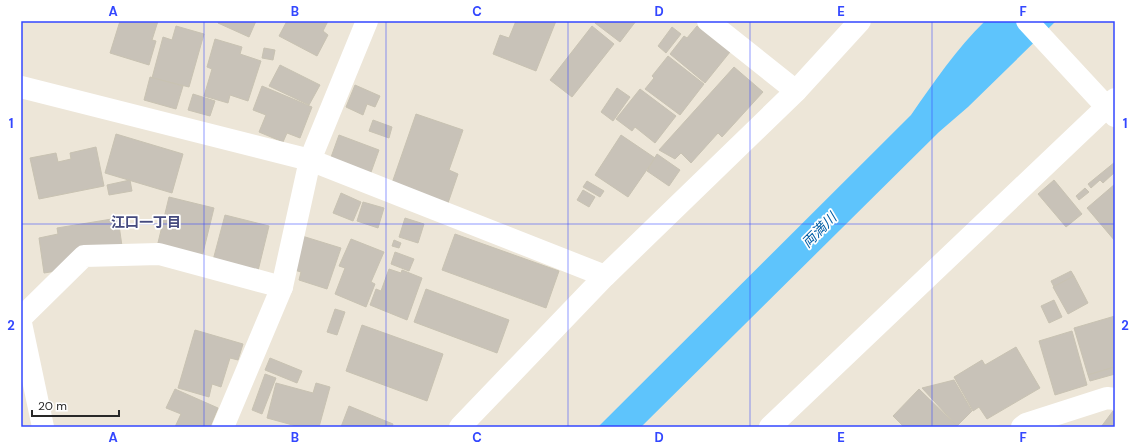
<svg xmlns="http://www.w3.org/2000/svg" width="1136" height="448" font-family="'DM Sans','Noto Sans JP',sans-serif">
<style>
.water{fill:#5ec4fc}
.building{fill:#c8c2b8;stroke:#c8c2b2}
.lines{fill:none;stroke-linecap:round;stroke-linejoin:round}
.street{stroke:#fff;stroke-width:22}
.secondary{stroke:#fff;stroke-width:22}
.grid{fill:none;stroke:#3347ff;stroke-width:1;stroke-opacity:0.55}
.labels{text-anchor:middle;dominant-baseline:central;stroke-width:3.5;stroke-linejoin:round;paint-order:stroke}
.neighbourhood-label{font-size:14px;font-weight:bold;fill:#44497e;stroke:#fff}
.water-label{font-size:14px;font-style:italic;fill:#005ea5;stroke:#fff}
.neatline{fill:none;stroke:#3347ff;stroke-width:1.5}
.grid-label{font-size:13px;text-anchor:middle;font-weight:bold;fill:#3347ff}
</style>
<rect width="100%" height="100%" fill="#ede6d8"/>
<path class="water" d="M985 21H1056L968 107 939 132 641 427H598L911 115C934 82 957 48 985 21Z"/>
<g class="building">
<path d="M120 21H158L152 40 156 41 149 65 110 53Z"/>
<path d="M219 21H256L249 37 218 23Z"/>
<path d="M287 21H328L323 31 328 35 317 56 279 36Z"/>
<path d="M516 21H556L536 71 493 54 500 35 509 38Z"/>
<path d="M596 21H636L620 42 595 23Z"/>
<path d="M176 26 204 34 189 87 152 78 163 37 172 40Z"/>
<path d="M592 26 614 44 572 97 550 80Z"/>
<path d="M697 26 730 52 705 83 670 54 684 36 687 38Z"/>
<path d="M672 27 681 34 666 53 658 46Z"/>
<path d="M215 39 242 47 240 54 261 61 248 101 230 95 228 103 204 96 212 69 207 67Z"/>
<path d="M264 48 275 50 273 60 262 58Z"/>
<path d="M668 56 704 84 680 115 645 89 654 78 652 76Z"/>
<path d="M280 65 320 85 309 105 269 86Z"/>
<path d="M734 67 763 92 722 137 718 133 691 163 681 153 675 159 659 150Z"/>
<path d="M150 77 183 86 176 109 144 100Z"/>
<path d="M355 85 380 96 375 107 367 104 363 115 346 107Z"/>
<path d="M262 86 312 107 300 138 287 133 283 142 259 132 266 115 253 110Z"/>
<path d="M617 88 630 97 613 121 601 112Z"/>
<path d="M640 89 676 116 655 143 635 127 632 131 616 119Z"/>
<path d="M193 94 215 101 210 116 188 110Z"/>
<path d="M416 114 463 130 449 170 458 174 448 203 392 183Z"/>
<path d="M373 120 392 127 389 138 369 131Z"/>
<path d="M116 134 183 154 172 193 105 173Z"/>
<path d="M339 135 379 150 370 175 330 160Z"/>
<path d="M621 135 655 158 628 197 595 175Z"/>
<path d="M96 147 104 186 39 199 30 158 56 153 58 162 71 159 70 153Z"/>
<path d="M657 154 680 170 669 186 647 171Z"/>
<path d="M1115 162V172L1103 183 1100 180 1091 188 1088 184Z"/>
<path d="M130 180 132 191 109 195 107 185Z"/>
<path d="M1054 180 1082 214 1066 227 1038 194Z"/>
<path d="M587 181 604 191 600 197 583 187Z"/>
<path d="M1115 184V198L1108 190Z"/>
<path d="M1085 188 1089 192 1079 200 1076 196Z"/>
<path d="M583 190 595 197 589 207 577 200Z"/>
<path d="M1108 190 1115 198V241L1087 208Z"/>
<path d="M341 193 361 202 353 221 333 213Z"/>
<path d="M169 197 214 208 202 257 157 247Z"/>
<path d="M363 202 384 208 378 228 357 221Z"/>
<path d="M225 215 269 226 257 275 212 264Z"/>
<path d="M118 218 124 260 44 273 39 238 58 234 57 228Z"/>
<path d="M405 218 424 224 418 243 399 237Z"/>
<path d="M455 234 559 271 546 308 442 270Z"/>
<path d="M302 236 341 248 327 289 299 280 301 272 291 269Z"/>
<path d="M351 239 384 252 371 282 375 284 366 307 335 294 345 268 339 266Z"/>
<path d="M394 240 401 243 399 248 392 246Z"/>
<path d="M395 252 414 259 409 271 391 264Z"/>
<path d="M389 269 401 273 402 270 422 278 407 320 370 305 376 289 381 291Z"/>
<path d="M1071 271 1074 276 1054 287 1051 281Z"/>
<path d="M1074 276 1088 303 1068 314 1053 287Z"/>
<path d="M426 289 509 320 497 353 414 322Z"/>
<path d="M1054 300 1062 317 1049 323 1041 306Z"/>
<path d="M335 309 345 312 337 335 327 332Z"/>
<path d="M1115 316V367L1088 375 1074 328Z"/>
<path d="M362 325 443 354 427 401 346 371Z"/>
<path d="M195 330 243 344 238 360 230 358 221 387 212 384 209 397 178 388Z"/>
<path d="M1072 331 1087 385 1055 395 1039 341Z"/>
<path d="M1016 347 1040 388 987 419 979 407 973 411 954 377 982 360 985 365Z"/>
<path d="M270 358 302 371 297 383 265 370Z"/>
<path d="M1114 367 1115 374 1090 381 1088 375Z"/>
<path d="M265 374 276 378 262 414 252 410Z"/>
<path d="M954 380 972 411 957 426 922 388Z"/>
<path d="M276 383 313 393 316 383 330 387 319 427H300L267 418Z"/>
<path d="M175 389 218 408 210 427H175L181 414 166 408Z"/>
<path d="M919 389 958 427H904L893 416Z"/>
<path d="M349 406 393 424 392 427H341Z"/>
<path d="M1113 411 1115 413V427H1101Z"/>
</g>
<g class="lines">
<g class="street">
<path d="M708 21 796 91"/>
<path d="M1027 21 1115 116"/>
<path d="M21 87 310 160 605 276"/>
<path d="M21 318 84 256 159 254 282 287"/>
<path d="M223 427 282 287 310 160 367 21"/>
<path d="M460 427 605 276 796 91 860 21"/>
<path d="M770 427 1115 99"/>
<path d="M1022 427 1026 424 1107 398 1115 399"/>
</g>
<path class="secondary" d="M21 323 43 427"/>
</g>
<path class="grid" d="M204 21V427M386 21V427M568 21V427M750 21V427M932 21V427M21 224H1115"/>
<g class="labels">
<g class="neighbourhood-label">
<text x="146" y="222">江口一丁目</text>
</g>
<g class="water-label">
<text transform="translate(819 230) rotate(-45)">両満川</text>
</g>
</g>
<rect width="1136" height="448" fill="none" stroke="#ffffff" stroke-width="44"/>
<path d="M32 410v6h87v-6" fill="none" stroke="#282828" stroke-width="2"/>
<text x="38" y="410" font-size="12" fill="#282828" stroke="#ffffff" stroke-width="3" paint-order="stroke">20 m</text>
<rect x="22" y="22" width="1092" height="404" class="neatline"/>
<g class="grid-label">
<text x="113" y="16">A</text>
<text x="295" y="16">B</text>
<text x="477" y="16">C</text>
<text x="659" y="16">D</text>
<text x="841" y="16">E</text>
<text x="1023" y="16">F</text>
<text x="11" y="128">1</text>
<text x="1125" y="128">1</text>
<text x="11" y="330">2</text>
<text x="1125" y="330">2</text>
<text x="113" y="442">A</text>
<text x="295" y="442">B</text>
<text x="477" y="442">C</text>
<text x="659" y="442">D</text>
<text x="841" y="442">E</text>
<text x="1023" y="442">F</text>
</g>
</svg>
